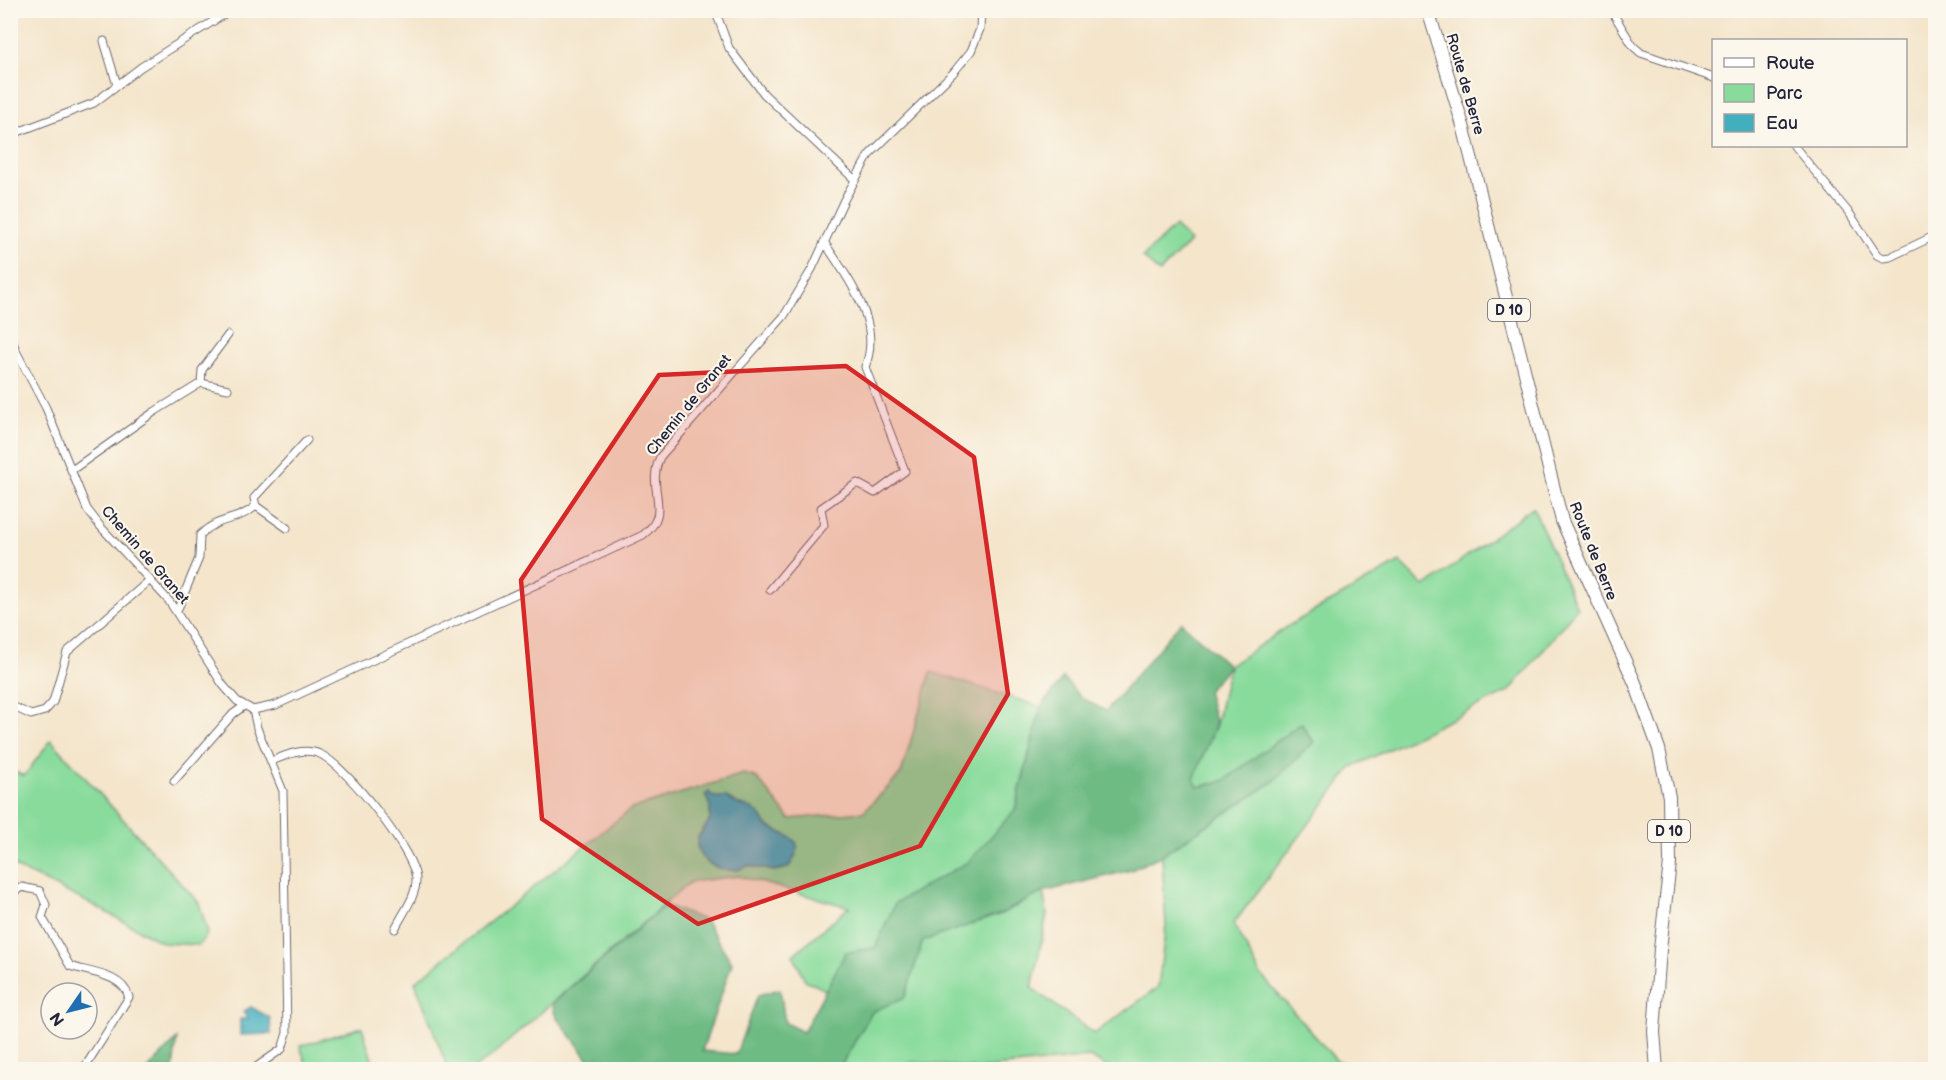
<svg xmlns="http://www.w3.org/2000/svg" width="1946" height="1080" font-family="'Balsamiq Sans',sans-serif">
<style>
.green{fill:#89db9c;stroke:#567e6c;stroke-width:1.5}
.forest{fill:#6ebb84;stroke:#486e60;stroke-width:1.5}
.water{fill:#42afbf;stroke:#32687d;stroke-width:1.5}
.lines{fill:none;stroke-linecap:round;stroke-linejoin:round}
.street-casing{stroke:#6c666d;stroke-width:9}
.primary-casing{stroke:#6c666d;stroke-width:14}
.street{stroke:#fff;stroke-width:7}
.primary{stroke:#fff;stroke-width:12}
.marked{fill:#d62828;fill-opacity:0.2;stroke:#d62828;stroke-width:4.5;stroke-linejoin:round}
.labels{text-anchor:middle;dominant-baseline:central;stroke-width:4.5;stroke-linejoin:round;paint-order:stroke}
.shield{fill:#fbf7ec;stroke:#636270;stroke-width:1.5}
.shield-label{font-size:14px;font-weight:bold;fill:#22223b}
.street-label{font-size:15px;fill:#22223b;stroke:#fbf7ec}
</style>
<rect width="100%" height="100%" fill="#fbf7ec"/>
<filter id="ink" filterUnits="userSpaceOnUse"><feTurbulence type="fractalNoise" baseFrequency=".0167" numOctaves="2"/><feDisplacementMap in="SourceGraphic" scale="12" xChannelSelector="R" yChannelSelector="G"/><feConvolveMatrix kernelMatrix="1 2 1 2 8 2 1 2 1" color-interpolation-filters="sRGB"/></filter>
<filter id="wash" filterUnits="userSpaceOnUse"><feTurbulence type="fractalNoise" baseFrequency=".008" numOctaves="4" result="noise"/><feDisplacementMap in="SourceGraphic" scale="24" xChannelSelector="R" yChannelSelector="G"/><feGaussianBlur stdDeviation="1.35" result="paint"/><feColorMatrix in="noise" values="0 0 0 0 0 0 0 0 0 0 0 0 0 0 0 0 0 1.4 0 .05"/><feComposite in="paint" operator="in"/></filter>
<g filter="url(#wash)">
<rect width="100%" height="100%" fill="#f4e5cb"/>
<g class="green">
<path d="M1175 226 1190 242 1159 273 1143 257Z"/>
<path d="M1533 507 1577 608 1510 691 1352 767 1234 923 1260 974 1337 1061 1367 1069 1112 1070 1090 1057 977 1069 913 1062 896 1069H839L871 1012 805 980 793 955 849 907 738 876 690 882 489 1058 473 1069H448L415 982 631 809 743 774 757 778 790 819 863 812 901 774 931 672 1041 707 1015 810 1043 892 1047 914 1032 988 1094 1034 1158 987 1166 925 1162 855 1216 724 1229 666 1290 625 1400 562 1425 587Z"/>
<path d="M51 740 199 903 208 933 199 945 163 943 91 904 11 865V770L24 776Z"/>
<path d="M362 1027 375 1069H308L300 1046Z"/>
</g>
<g class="forest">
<path d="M1181 622 1229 666 1207 691 1216 724 1194 779 1198 787 1223 781 1301 723 1314 742 1273 782 1162 855 1131 870 1043 892 1001 914 923 941 905 997 872 1012 839 1069H596L555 1015 552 1004 665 905 705 920 732 963 702 1051 736 1054 758 995 780 989 785 1023 803 1032 846 952 875 948 895 903 968 862 1015 810 1041 707 1063 678 1081 698 1106 711Z"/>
<path d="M177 1039 173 1069H148Z"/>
</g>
<g class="water">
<path d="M709 792 713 797H726C741 810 757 803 766 825 785 837 812 837 788 868L774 871 748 866 738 870H723L709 864 701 856 697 846 698 837 710 820V806L705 795Z"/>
<path d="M251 1007 270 1018 271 1034 240 1035V1019H248L243 1012Z"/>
</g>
</g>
<g filter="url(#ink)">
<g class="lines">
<g class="street-casing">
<g id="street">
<path d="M715 10 729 48 764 94 855 180"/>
<path d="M1611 10 1633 46 1641 53 1714 78"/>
<path d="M104 41 117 85"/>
<path d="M10 135 94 103 141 67 231 10"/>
<path d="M1794 146 1850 214 1877 255 1883 258 1890 257 1936 235"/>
<path d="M10 335 17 353 46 408 87 509 100 526 169 601 223 685 237 701 253 710 276 705 643 535C674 512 645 490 660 457L784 316 812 269 844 200 869 155 953 73 971 51 980 29 981 10"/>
<path d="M201 383 228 389"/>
<path d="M72 470 154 412 201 383 202 370 228 335"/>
<path d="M256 506 254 498 307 440"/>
<path d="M770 590 824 525 821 508 857 483 875 493 905 471 865 367C883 323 848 278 824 242"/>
<path d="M177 611 199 558 200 535C219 516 237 522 256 506L287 528"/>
<path d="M10 705 31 715 45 711 53 702 67 652 150 580"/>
<path d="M272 761C286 755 304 747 320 754 346 766 414 851 416 879 417 896 402 914 395 929"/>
<path d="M174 781 233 714 244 706"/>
<path d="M10 894 22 887 40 891 46 905 42 917 70 966C91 973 122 974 129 997L83 1070"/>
<path d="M252 1070 282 1049 287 1033 283 791 257 728 253 710"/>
</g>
</g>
<g class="primary-casing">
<path id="primary" d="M1428 10 1464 129 1562 521 1635 683 1659 749 1669 797 1670 863 1660 949 1654 1032 1657 1070"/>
</g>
<use href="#street" class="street"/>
<use href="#primary" class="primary"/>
</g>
</g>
<path class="marked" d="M846 366 974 457 1008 694 920 846 698 924 542 819 521 580 659 375Z"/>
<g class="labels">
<g class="shield">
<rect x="1488" y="299" width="42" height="22" rx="4.5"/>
<rect x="1648" y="820" width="42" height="22" rx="4.5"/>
</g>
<g class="shield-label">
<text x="1509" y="310">D 10</text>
<text x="1669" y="831">D 10</text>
</g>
<g class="street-label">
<text transform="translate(1465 84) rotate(74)">Route de Berre</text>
<text transform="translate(689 405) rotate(-51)">Chemin de Granet</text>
<text transform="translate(1593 551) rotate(68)">Route de Berre</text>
<text transform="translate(145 555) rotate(49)">Chemin de Granet</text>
</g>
</g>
<rect width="1946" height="1080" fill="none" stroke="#fbf7ec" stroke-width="36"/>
<rect x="1712" y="39" width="195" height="108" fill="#fbf7ec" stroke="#a4a2a5" stroke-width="1.5"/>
<rect x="1724" y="58" width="30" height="9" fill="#ffffff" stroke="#a4a2a5" stroke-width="1.5"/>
<text x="1766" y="69" font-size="18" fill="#22223b">Route</text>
<rect x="1724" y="84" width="30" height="18" fill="#89db9c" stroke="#a4a2a5" stroke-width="1.5"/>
<text x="1766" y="99" font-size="18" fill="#22223b">Parc</text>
<rect x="1724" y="114" width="30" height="18" fill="#42afbf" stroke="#a4a2a5" stroke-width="1.5"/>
<text x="1766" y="129" font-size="18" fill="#22223b">Eau</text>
<g transform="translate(69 1011) rotate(235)"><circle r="28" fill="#fbf7ec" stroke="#a4a2a5" stroke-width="1.5"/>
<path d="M0-4.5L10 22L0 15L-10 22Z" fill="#1f6fb2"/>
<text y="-9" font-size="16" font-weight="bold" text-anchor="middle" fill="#22223b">N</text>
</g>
</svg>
